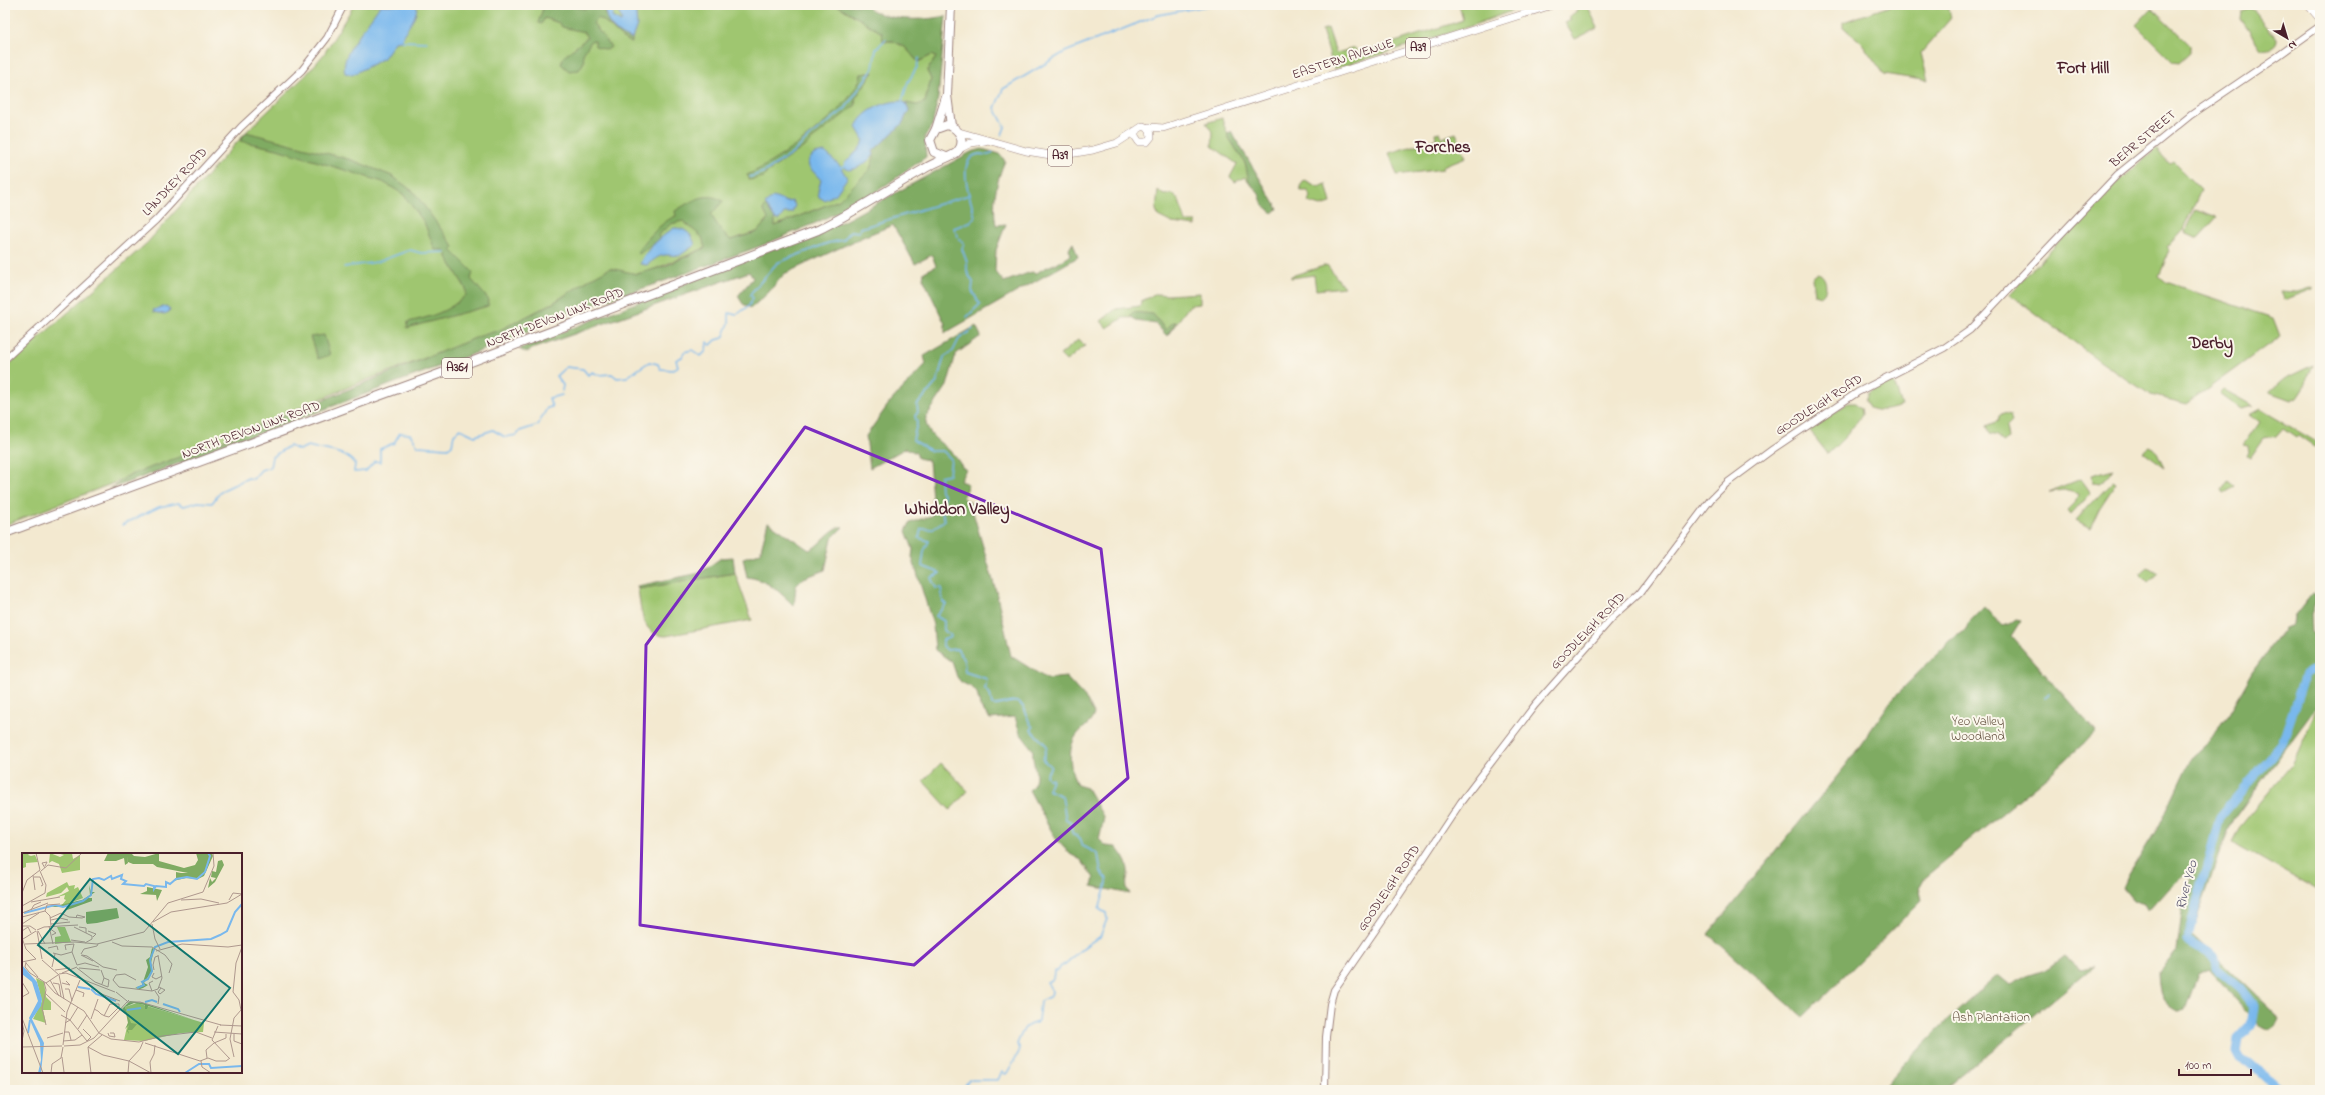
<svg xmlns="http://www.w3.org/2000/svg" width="2325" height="1095" font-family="'Indie Flower',sans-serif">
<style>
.green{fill:#9fc670;stroke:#74724e}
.forest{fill:#7fab62;stroke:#646546}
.water{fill:#79b8ed;stroke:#626c8c;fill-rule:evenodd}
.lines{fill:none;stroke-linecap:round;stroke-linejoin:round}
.stream{stroke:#79b8ed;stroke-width:1.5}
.river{stroke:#79b8ed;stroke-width:9}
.tertiary-casing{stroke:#9e847e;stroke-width:8}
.primary-casing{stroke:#9e847e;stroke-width:8}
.trunk-casing{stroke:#9e847e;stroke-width:10}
.tertiary{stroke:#fff;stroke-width:6}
.primary{stroke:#fff;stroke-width:7}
.trunk{stroke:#fff;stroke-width:8}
.marked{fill:none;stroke:#7b2cbf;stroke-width:3;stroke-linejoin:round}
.labels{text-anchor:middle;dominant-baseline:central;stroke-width:4;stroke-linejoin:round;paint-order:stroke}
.shield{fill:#fbf7ec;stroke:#7f6065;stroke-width:1}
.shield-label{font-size:12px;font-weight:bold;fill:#4a1f2b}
.street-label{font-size:13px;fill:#4a1f2b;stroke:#fbf7ec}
.park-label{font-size:13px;fill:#645140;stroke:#fbf7ec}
.water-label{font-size:14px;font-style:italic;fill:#5a556f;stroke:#fbf7ec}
.district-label{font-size:17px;font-weight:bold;fill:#4a1f2b;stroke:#fbf7ec}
.inset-river{fill:none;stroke:#79b8ed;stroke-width:2}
.inset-road{fill:none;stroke:#af988e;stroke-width:1}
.view{fill:#0f766e;fill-opacity:0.15;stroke:#0f766e;stroke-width:2}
.inset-edge{fill:none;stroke:#4a1f2b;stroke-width:2}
</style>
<rect width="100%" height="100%" fill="#fbf7ec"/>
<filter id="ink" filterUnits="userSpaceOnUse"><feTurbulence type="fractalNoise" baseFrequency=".025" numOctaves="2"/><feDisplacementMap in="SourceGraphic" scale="8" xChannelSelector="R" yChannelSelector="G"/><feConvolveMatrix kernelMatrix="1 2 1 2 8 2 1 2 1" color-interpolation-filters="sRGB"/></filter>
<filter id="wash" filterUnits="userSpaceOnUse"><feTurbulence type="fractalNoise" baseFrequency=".012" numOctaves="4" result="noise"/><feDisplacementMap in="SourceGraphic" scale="16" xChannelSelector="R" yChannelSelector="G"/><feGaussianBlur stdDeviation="0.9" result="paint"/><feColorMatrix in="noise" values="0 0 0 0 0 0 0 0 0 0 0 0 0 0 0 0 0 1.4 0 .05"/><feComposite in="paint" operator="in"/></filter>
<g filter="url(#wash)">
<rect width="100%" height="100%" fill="#f3e9d0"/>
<g class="green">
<path d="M354 5H837L882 33 883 41H893L905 47 918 62 932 55 936 57 927 71 931 79 925 102 874 157 870 169 839 200 775 226 705 248 650 271 637 274 626 273 593 277 553 303 500 330 356 384 212 445 5 525V368L147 243 246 132 306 75 324 54Z"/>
<path d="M1459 5H1528L1468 27 1334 69 1322 30 1328 28 1336 53 1355 48 1358 54 1463 20Z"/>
<path d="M1587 5 1598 28 1575 39 1565 23 1571 20 1569 17 1578 10 1576 7Z"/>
<path d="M1893 5H1948L1951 18 1921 53 1928 81 1884 74 1861 42 1843 27V22Z"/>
<path d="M2152 8 2190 45V53L2179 63 2173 62 2136 25Z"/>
<path d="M2248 8 2253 10 2277 39C2278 47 2268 51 2261 49L2241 19 2242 11Z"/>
<path d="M1222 118C1227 142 1249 157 1249 182L1245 177 1235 182 1230 177 1237 164 1212 146 1213 133 1206 123Z"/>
<path d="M1440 132 1442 138 1456 133 1466 157 1443 166V169L1397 175 1389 153 1436 139 1435 133Z"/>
<path d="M2156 149 2170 164 2173 162 2201 190 2183 230 2167 247 2170 250 2159 276 2166 282 2273 318 2280 336 2187 404 2151 395 2101 362 2010 294 2101 197Z"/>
<path d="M1305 180 1319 187 1326 184 1331 203 1321 206 1308 202 1311 197 1308 191H1301L1300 186Z"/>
<path d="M1158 190 1164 195 1173 194 1179 201 1186 222H1196V226L1172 223 1158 216 1156 210Z"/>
<path d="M2195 209 2217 217 2198 238 2185 232Z"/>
<path d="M1327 265 1344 287 1316 290 1314 275 1291 278V276Z"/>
<path d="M1818 273C1827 276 1829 292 1820 296L1814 294 1812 278Z"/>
<path d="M2313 287V289L2284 300 2280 291 2297 292Z"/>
<path d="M1200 293V304L1190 305 1167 336 1151 317 1123 318 1107 328 1101 321 1116 309 1140 306 1141 301 1157 294 1167 295Z"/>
<path d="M1079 339 1085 346 1066 361 1060 355Z"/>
<path d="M2313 365 2303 388 2297 397 2291 400 2269 392 2284 379Z"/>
<path d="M1893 380 1902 406C1891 409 1881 413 1869 408L1865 400 1868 393Z"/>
<path d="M2223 389 2253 406 2241 409 2219 393Z"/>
<path d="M1848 403H1855L1861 408 1862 415 1846 436 1828 454 1809 430Z"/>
<path d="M2260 409 2320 444V445L2314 446 2298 435 2296 437 2283 428 2276 436 2264 438 2250 458 2247 456 2249 452 2248 446 2243 445 2259 422 2249 415Z"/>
<path d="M2003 413 2010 415 2012 421 2006 427 2008 439 2003 442 1998 435 1990 433 1987 426 1998 421 1999 416Z"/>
<path d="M2150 447 2157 451 2165 468 2143 452Z"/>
<path d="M2113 469 2100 484 2093 483 2092 475Z"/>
<path d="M2081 479 2091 493 2071 515 2068 511 2075 504 2078 494 2065 490 2049 492Z"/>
<path d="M2113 481 2116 483 2099 509 2090 528 2076 520Z"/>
<path d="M2228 481 2235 487 2224 493 2222 490Z"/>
<path d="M2148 567 2158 573 2148 582 2140 574Z"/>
<path d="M735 573 752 620 666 636C641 636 641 608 638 589Z"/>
<path d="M2320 702V892L2232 842 2239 828 2293 763Z"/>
<path d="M941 763 968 791 950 810 923 781Z"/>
</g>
<g class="forest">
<path d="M544 5H567L584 9 591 5H606L604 13 627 38 632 39V43C617 38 611 23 598 18L593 23 611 47 607 50 595 46V41L592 40 583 54 584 62 579 70 569 71 561 64 564 56 587 38 584 32 562 27 559 23 545 18 541 24 538 23Z"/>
<path d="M837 5H865C884 22 922 21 946 16L938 98 932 127 925 136 926 157 873 194 818 222 763 245 653 285 576 310 513 339 110 489 127 476 212 445 480 336 500 330 553 303 593 277 610 268 637 274 665 266 705 248 702 237 683 221 671 224 658 235 660 239C654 245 646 248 639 254L637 252C645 241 663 220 676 216L675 211C690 202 706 190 723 201L711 215 723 233 731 240 757 232 768 219 763 209 766 206 775 219V226L839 200 870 169 874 157 873 151 902 124 909 110 906 103 917 105 925 102 931 79 927 71 936 57 932 55 918 62 905 47 893 41H883L882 33Z"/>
<path d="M873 72 855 99 856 105 811 140 810 143 767 172 764 177 750 180 747 175C777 162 856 107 861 74Z"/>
<path d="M1231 131 1278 209 1273 213 1263 205 1259 194 1249 182 1245 163 1227 135Z"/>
<path d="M246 132 352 160 392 176 414 192 454 247 451 250 473 272 471 279 489 300 488 306 407 328 408 322C431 317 448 312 466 295V289L447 257V254L444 250H435L424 222 403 194 383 182 277 149 240 141Z"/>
<path d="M982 149 1000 154 1005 161C996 181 992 203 996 225L1006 224 996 250 995 271 1004 282 1031 272 1037 273C1047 265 1060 264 1071 255L1069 249 1073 243 1078 257 945 333V324L923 278 924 272 936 266 932 255 915 264 893 225 863 237 784 274 768 293 751 308 743 304 738 296 753 278 749 272 532 349 527 353 519 349 844 221 971 152Z"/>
<path d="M1133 312 1153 314 1166 330 1173 322H1176L1167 336 1156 324 1136 321 1130 315Z"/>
<path d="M976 326 981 336 956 354 947 386 926 417C924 433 939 441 949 450 955 455 959 462 963 468L966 469 960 481 968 484 963 498 970 502 996 591 1011 656 1047 679 1066 677 1087 700 1094 714C1091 725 1082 727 1076 736 1067 750 1070 771 1077 785L1087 788 1104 818 1099 839 1106 846 1116 847C1122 855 1127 861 1128 870 1129 880 1123 883 1130 894L1092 886 1094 878 1081 860 1070 854 1056 839 1029 790C1043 778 1031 766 1033 750L1020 733 1015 717 990 719 980 706 977 693 973 688 961 682 957 677 952 662 935 650 933 625 912 557 913 549 906 531 910 523 931 516 933 511 929 461 918 458 916 453 906 448 870 468 866 436 890 402 926 364 924 356Z"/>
<path d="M324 335 330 355 318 359 310 337Z"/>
<path d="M768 522 809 550C821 546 831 526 843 527L832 538 825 570 804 578 796 586 794 606C781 593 767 579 747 577L743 558 760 553Z"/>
<path d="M733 557 735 573 638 589 637 586 700 573 721 558Z"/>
<path d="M2312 594 2315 595 2316 601 2311 614 2312 633 2316 636 2320 635V702L2233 820 2221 848 2192 934 2275 1013 2279 1019 2275 1027 2269 1031 2261 1027 2208 969 2198 974 2185 1010 2180 1012C2160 1002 2160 992 2159 971L2177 950 2183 903 2192 877 2189 871 2176 881 2149 911 2145 904 2134 901 2123 888 2128 876 2160 824 2191 758 2209 742 2227 717 2255 668 2270 647 2285 628 2293 625 2294 617Z"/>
<path d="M1984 607 2002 626 2009 624 2016 619 2021 620 2011 636 2096 732 2057 768 1924 878 1919 887 1922 900 1803 1017 1708 934 1847 764 1894 697 1950 641 1966 629 1969 622Z"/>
<path d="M2065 956 2080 969 2094 966 1944 1090H1882C1916 1047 1957 1011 1998 975L2010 985 2027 976 2048 969Z"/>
</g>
<g class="water">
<path d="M380 5H417C417 16 411 23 405 32 402 35 403 38 402 41L395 42 384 58 352 75 345 73C339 53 371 22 380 5Z"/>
<path d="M606 5H635L637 25 632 39C617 35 602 21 606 5ZM613 12H618L622 19 621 22 612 17Z"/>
<path d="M901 101 906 103 909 110 902 124 873 151 874 155C867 162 859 169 849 170L845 168 844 164 859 149 864 141 856 127C862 111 885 101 901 101Z"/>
<path d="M825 152 840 166 847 178 836 194 824 200 819 197 818 191 821 180 809 167 808 161 814 154Z"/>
<path d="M773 197 787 202 792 201 795 205 792 213H784L779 220 775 219 765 204Z"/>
<path d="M674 228C686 228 692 234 695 245L679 256C662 254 661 254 647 265L640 264C644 251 662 236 674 228Z"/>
<path d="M166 306 170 309 169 312 164 314 154 312 153 310Z"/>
</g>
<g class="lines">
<g class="stream">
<path d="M402 41 427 42"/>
<path d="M902 101 908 82 917 67 919 58"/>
<path d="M1002 135 1005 127 995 108 1003 89 1065 52 1158 15 1212 5"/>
<path d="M840 168 845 166"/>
<path d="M750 177 764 172 793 153 809 137 845 109 873 68 876 49 886 39"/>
<path d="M344 267 377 262 410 250 421 253 446 252"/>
<path d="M967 317 980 304 972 291 973 282 967 272V262L962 249 964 243 959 239 954 228 970 222 975 217 969 195"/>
<path d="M562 391 563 385 556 376 566 367 583 369 588 375 593 372 598 375 612 374 617 378 627 377 649 362 658 364 660 369 674 370 678 366 676 360 682 357 684 352 692 350 701 356 706 351 707 342 711 345 716 340 723 338 729 323V313L736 315 749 306 753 298 750 295 751 293 777 263 828 243 843 240 851 231 859 232 861 228 969 195C966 183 960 156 980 154 982 154 986 155 989 155L993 152"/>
<path d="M122 525 159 507 178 503 184 506 198 502 212 503 221 491 248 478 253 479 261 470 270 467 272 457 289 446 299 450 308 446C324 451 344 450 355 464L354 472 366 471 375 461 380 462V449L394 443 400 433 410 434 418 446 448 448 452 445 454 434 460 429 475 436 493 430 505 437 517 435 520 431 538 425 547 408 552 407 549 398 562 395"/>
<path d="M2045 699 2049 694"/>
<path d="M962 1090 969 1080H998L1002 1071 1005 1074 1007 1073 1019 1052 1020 1048 1017 1044C1024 1029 1022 1026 1038 1022L1040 1001 1051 996 1052 991 1047 982 1053 979 1054 972 1059 970 1060 967C1069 963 1071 958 1077 953 1085 946 1092 941 1100 937L1107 919 1106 913 1099 909 1107 883V879L1101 872 1098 854 1083 846 1080 838C1071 834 1071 832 1071 823L1066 820 1062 796 1048 790 1052 779H1048L1046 775 1051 767 1043 760 1047 746 1031 730 1033 727C1025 721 1029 709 1019 703 1011 698 1000 707 992 705L990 694 985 689 987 679 965 672 964 659 957 649 947 650 943 646V640L951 637 944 630V621L936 616 946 604 943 602 941 588H936L931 578 940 573 922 566 924 551 929 541 919 538 921 529H932L945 520 942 512 944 495 941 491 940 476 949 474 951 459 943 451H931L913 440 917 423 915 416 918 412 917 405 937 382 944 357 953 351 959 339 973 329"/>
</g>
<path class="river" d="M2280 1090 2248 1062 2239 1058 2236 1052 2238 1039 2251 1025 2254 1006 2241 989 2216 968 2215 958C2208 952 2189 942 2187 940L2220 817 2282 744 2305 675 2320 666"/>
</g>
</g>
<g filter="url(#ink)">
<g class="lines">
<g class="tertiary-casing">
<g id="tertiary">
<path d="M5 359 156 220 241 127 302 70 327 38 344 5"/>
<path d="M1325 1090 1326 1037 1330 1004 1334 990 1392 906 1461 802 1535 705 1613 617 1640 593 1711 499 1727 483 1773 449 1858 392 1944 348 1970 330 2118 174 2191 115 2278 56 2320 26"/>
</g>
</g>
<g class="primary-casing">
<g id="primary">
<path d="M2308 5 2320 19"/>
<path d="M1149 127 1163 128 1552 5"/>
<path d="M959 132 1026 151 1057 156 1093 150 1117 143 1143 126 1150 129 1151 137 1147 142H1139L1135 136V131"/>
<path d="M959 149 971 143 985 141"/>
</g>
</g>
<g class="trunk-casing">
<g id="trunk">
<path d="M951 5 947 95 951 126"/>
<path d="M936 129 946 97"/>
<path d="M5 533 447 371 818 230C855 212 888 189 924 169 931 164 952 156 956 153 967 143 960 128 947 125L936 129 930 140 934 152 946 157"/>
</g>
</g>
<use href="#tertiary" class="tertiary"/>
<use href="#primary" class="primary"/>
<use href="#trunk" class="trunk"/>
</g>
</g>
<path class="marked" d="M805 427 1101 549 1128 778 914 965 640 925 646 645Z"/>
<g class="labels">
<g class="shield">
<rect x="1406" y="38" width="24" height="20" rx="3"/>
<rect x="1048" y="146" width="24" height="20" rx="3"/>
<rect x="442" y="358" width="30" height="20" rx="3"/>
</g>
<g class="shield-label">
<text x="1418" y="48">A39</text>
<text x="1060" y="156">A39</text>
<text x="457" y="368">A361</text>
</g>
<g class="street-label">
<text transform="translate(1343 59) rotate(-18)">EASTERN AVENUE</text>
<text transform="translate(2143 139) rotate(-40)">BEAR STREET</text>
<text transform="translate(175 182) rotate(-47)">LANDKEY ROAD</text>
<text transform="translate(555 318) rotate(-21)">NORTH DEVON LINK ROAD</text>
<text transform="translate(1819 405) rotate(-33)">GOODLEIGH ROAD</text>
<text transform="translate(251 430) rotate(-20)">NORTH DEVON LINK ROAD</text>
<text transform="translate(1588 631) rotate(-46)">GOODLEIGH ROAD</text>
<text transform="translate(1389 888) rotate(-56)">GOODLEIGH ROAD</text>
</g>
<g class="park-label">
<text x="1978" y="721">Yeo Valley<tspan x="1978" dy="15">Woodland</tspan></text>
<text x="1991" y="1017">Ash Plantation</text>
</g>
<g class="water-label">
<text transform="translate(2187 885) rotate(-75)">River Yeo</text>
</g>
<g class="district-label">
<text x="2083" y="68">Fort Hill</text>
<text x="1443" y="147">Forches</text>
<text x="2211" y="343">Derby</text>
<text x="957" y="509">Whiddon Valley</text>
</g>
</g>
<g transform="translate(22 853)">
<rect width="220" height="220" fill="#f3e9d0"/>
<path d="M0 0H8L6 2 9 3 13 2 16 9 4 10V14L1 15ZM28 0 38 4 42 2 35 0H50L51 6 58 2V17L40 20 37 11 30 8 27 10ZM45 29 47 33 53 32 52 36 56 34 61 45 39 53 44 47 42 46 43 42 35 44 47 38 45 34 39 40 24 44 25 40ZM35 74H43L49 89 33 91V84L39 83ZM14 125 22 129 24 144 29 149V157H21L24 170 11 166 20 148ZM115 150 182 170 181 179 159 180 122 188 102 187 107 165 103 154Z" fill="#9fc670"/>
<path d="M86 0H109L112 3 123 4 137 0V8L162 15 173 12 176 7 174 0H190L191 3 182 23 176 26 164 25 151 28 154 25V19L159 20H166L135 14 131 11H111L106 9 105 3 106 10 103 12 102 5 94 8H82ZM200 7 202 12 193 29 186 35 188 25 190 29 194 25 189 24 190 18 194 19 196 8ZM67 32 69 39H73L65 45H70V48L45 57 46 54H28L60 47 68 42ZM125 34 140 37 135 48 134 42 118 41 125 38ZM95 55 97 65 75 70 65 71 64 69V59ZM130 95 132 96 129 110 130 118 122 130 126 132 121 135 118 136 113 135 120 132 126 114 124 107 128 104ZM108 148 122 150 172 167 126 153 125 156H130H123V152L112 150 103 154 109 170 115 171 110 177H106L107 181 105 178 107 172 103 176 106 170 104 160 100 156Z" fill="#7fab62"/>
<path d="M0 112 15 129 20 146 19 153 10 166 22 190 19 220H16L19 207 18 190 7 165 16 148 10 129 0 121Z" fill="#79b8ed"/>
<path class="inset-river" d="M2 60 33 52 41 54 61 48 69 42 71 26 77 25 82 27 89 23 90 26 100 22 99 26 104 28 101 31 122 33 124 31 132 33V36L134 33 144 34V29L148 31 154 26 165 24 175 26 183 19 188 3 186 0M56 134 68 136M115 135 122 132 120 129 126 126 130 118 128 107 133 94 146 89 189 86 198 82 205 78 213 59 220 51M69 136 74 141 94 148M123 149 130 147 135 149M141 151 156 156 158 159M105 157 119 155M6 180 8 167M163 220 177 211H187L189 215 220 213"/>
<path class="inset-road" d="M14 0 18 17M23 15 20 10 25 9 23 13M19 18 26 12 44 15 60 0M11 22 13 37M12 24H18L21 32 19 33M0 40 5 27 18 17M159 47 179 46 197 50M207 47 211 40 220 41M9 49 38 44M0 53 23 40 24 32 18 18M9 57 12 52 19 49M23 58 25 52 38 51M0 60 26 50M39 60 47 64 60 65 63 64 55 62 54 65M0 64 23 58 28 63 29 73M28 65 39 60M29 67 38 65 46 67M131 69 149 59 205 50 220 41M0 71 17 60M29 71 48 69M130 71 133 86 138 96M0 73H8L14 77M27 73 31 91M52 74 70 83V86L63 90M57 74 64 75V80M27 75 34 80 30 82M15 77 22 74 56 72M0 78 6 74 9 80M15 78 20 106M16 78 23 91M66 78 74 81 71 84M0 85 4 96 14 106M1 86 14 78M49 87 63 89M90 89 100 93 130 94 143 102 150 111 147 120M3 91 53 89 75 91 122 79 146 50 181 39 192 13 191 0M26 95 35 93 36 97M44 97 43 92 52 91 50 99M134 98 160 91 206 94 220 92M50 99 55 112M31 100 39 102 50 99M59 101 62 96 75 93 76 91M59 102 71 108M60 102 65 103 81 114 95 117M20 107 37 122M0 109 14 106M4 109 3 114 8 120 24 130M4 110 16 124M55 112 63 110 77 114M30 114 33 101M55 115 73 129 86 134 87 127 82 125M57 115 78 117M33 117 48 115M79 117 82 125 80 131M132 117 131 112 133 104 136 103M40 120 55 114M132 120 130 124 134 126 140 123M37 121 44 120 93 139M37 122 42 146M28 127 37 143M0 129 7 140 0 144M22 129 24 137 20 155 24 172M24 130 33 140 62 158 77 180 89 186 117 189 140 183 174 179 190 185M24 130 36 122M31 130 37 131 39 144M40 130 48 132 44 128M97 134 130 138 136 136 140 125 136 102M97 134 91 127 94 122 103 121 114 127M137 134 143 137 138 141 136 139 139 135M43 136H47L50 148M54 137 62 140 61 144M130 138 127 130 131 128M133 138 137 144 136 151M94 139 105 148M23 140 43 159M77 140 98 148M107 147 105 149H118L199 172M72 156 76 158 79 161 83 163 87 164 97 154V151H88L82 163M39 162 48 167 65 188 69 184 61 176M0 165 21 220M69 166 76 146M0 169 2 178 0 188M43 170 48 167 56 154M198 172 220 173M196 173 190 187 207 205M56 176 65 162M42 179H47L49 187M192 179 220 181M86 180 87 183 93 184 92 180H88M212 181V188L220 191M25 185 41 180M41 188 53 187 60 182M123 190 178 208 186 205 194 208H204L208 205M192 190 204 185V181M41 192 45 159 58 127M42 193 58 192 72 185 105 149M0 194 40 193M66 194 81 202 107 208 129 220M66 194 69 220M66 194 80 182M40 204 42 219M212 204 208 186 212 165 219 157 217 147 211 139 214 110 220 94M185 205 184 197 192 190M107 208 118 196 121 189M179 208 180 214 189 220M29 220 30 211 39 205 41 194M106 220 107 208M129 220 128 209 132 201 133 192"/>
<path class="view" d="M68 26 208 135 156 201 16 92Z"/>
<rect width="220" height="220" class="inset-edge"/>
</g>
<rect width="2325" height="1095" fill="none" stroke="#fbf7ec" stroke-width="20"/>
<g transform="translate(2287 38) rotate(142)" stroke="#fbf7ec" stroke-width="3" paint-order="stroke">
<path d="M0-3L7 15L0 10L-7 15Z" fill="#4a1f2b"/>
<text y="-6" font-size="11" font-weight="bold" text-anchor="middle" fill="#4a1f2b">N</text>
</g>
<path d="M2179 1069v6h72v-6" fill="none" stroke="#4a1f2b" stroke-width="2"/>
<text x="2185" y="1069" font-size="12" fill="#4a1f2b" stroke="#fbf7ec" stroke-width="3" paint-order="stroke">100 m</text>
</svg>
